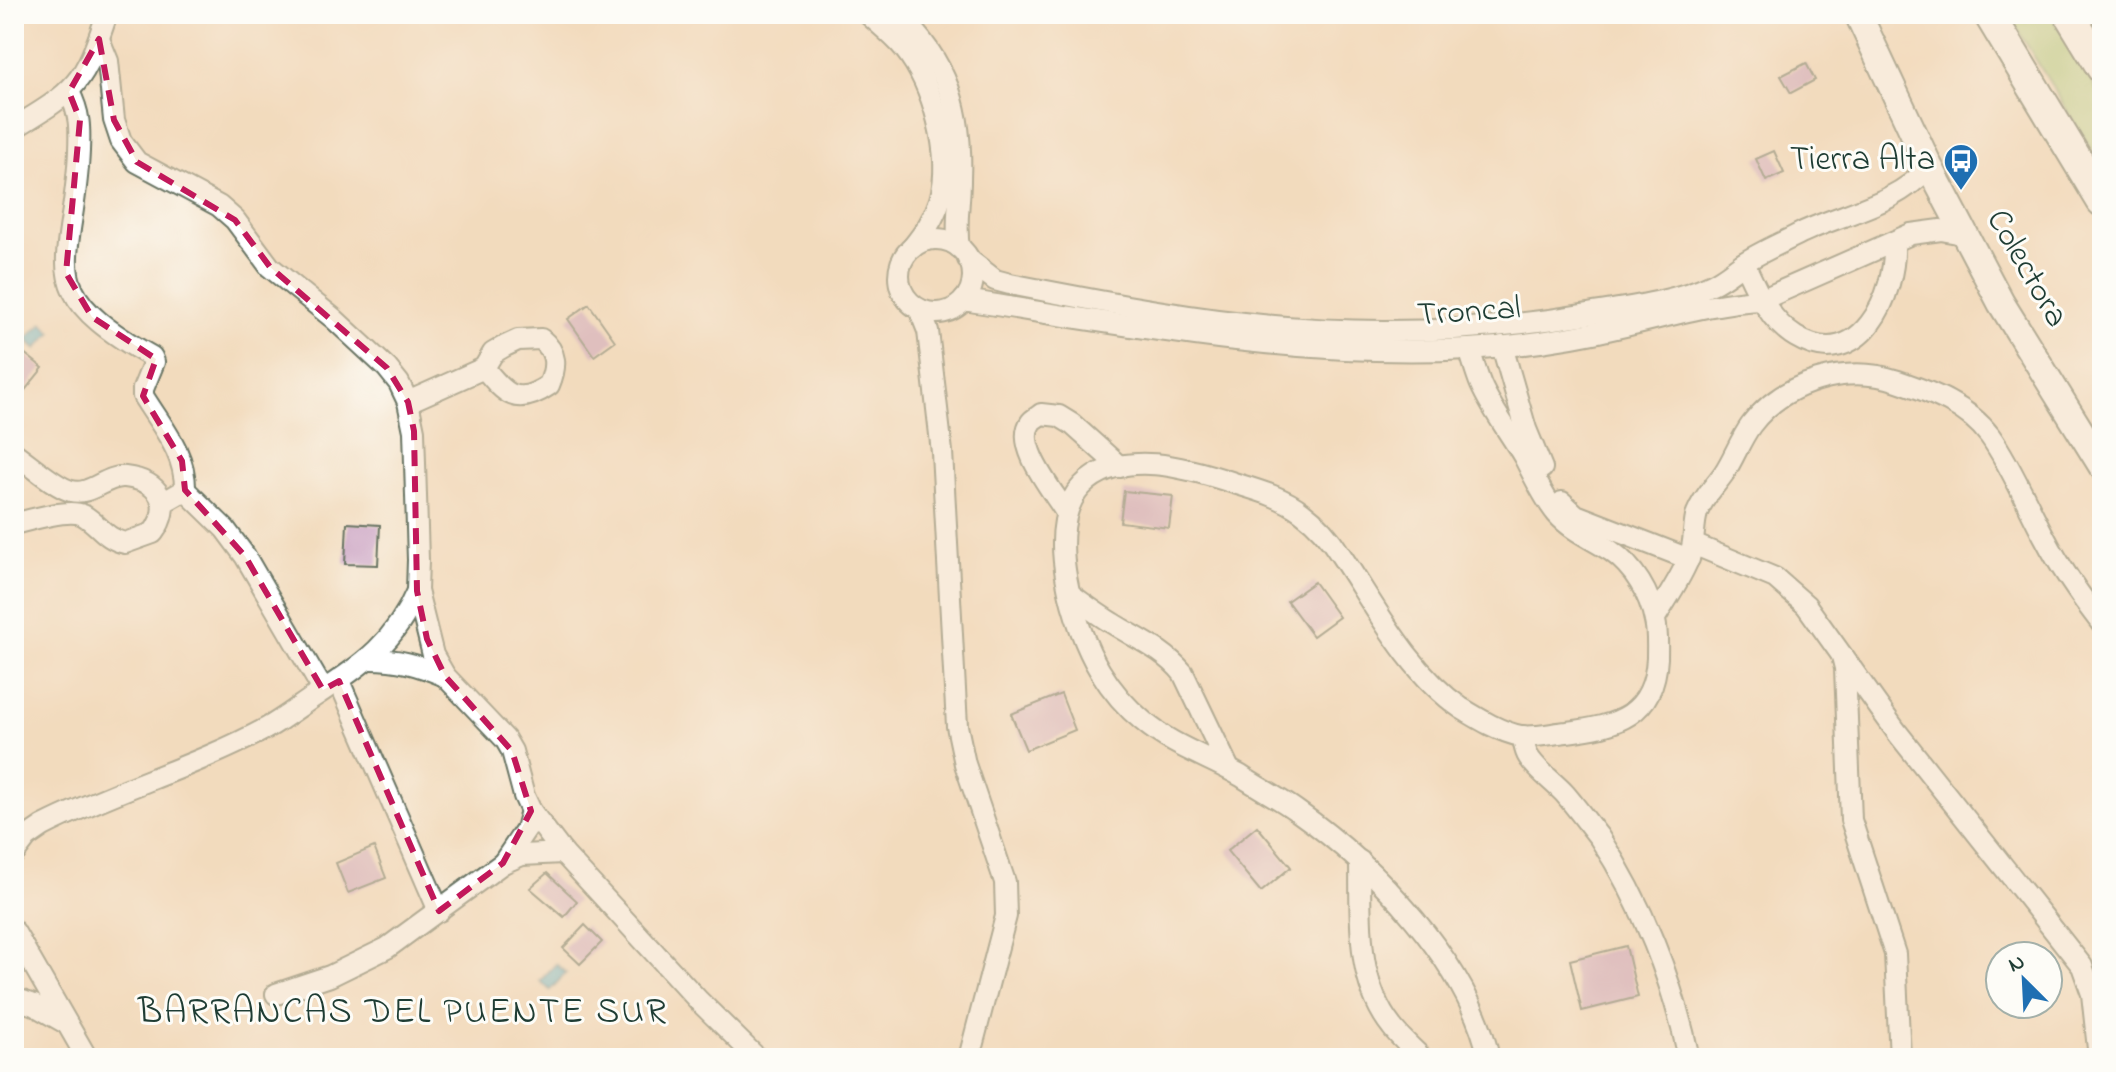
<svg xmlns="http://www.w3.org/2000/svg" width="2116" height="1072" font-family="'Indie Flower',sans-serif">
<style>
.green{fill:#a3ca75;stroke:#618454;stroke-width:2}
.water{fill:#47aac7;stroke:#33747e;stroke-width:2}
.building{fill:#c89dbf}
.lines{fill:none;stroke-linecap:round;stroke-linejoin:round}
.minor-casing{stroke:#697464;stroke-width:24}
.major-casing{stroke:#697464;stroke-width:30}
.highway-casing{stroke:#697464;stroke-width:34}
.minor{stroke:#fff;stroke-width:20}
.major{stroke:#fff;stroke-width:26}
.highway{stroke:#fff;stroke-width:30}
.marked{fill:none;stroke:#c2185b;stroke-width:6;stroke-dasharray:16 10;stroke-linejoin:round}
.labels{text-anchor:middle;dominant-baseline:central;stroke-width:6;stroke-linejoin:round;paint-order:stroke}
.poi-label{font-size:34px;fill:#1f3d34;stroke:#fdfcf7;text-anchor:end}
.street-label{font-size:34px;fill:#1f3d34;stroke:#fdfcf7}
.neighbourhood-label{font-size:36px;letter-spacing:2px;fill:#1f3d34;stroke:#fdfcf7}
</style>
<rect width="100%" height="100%" fill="#fdfcf7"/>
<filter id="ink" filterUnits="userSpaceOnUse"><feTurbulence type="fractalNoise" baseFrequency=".0125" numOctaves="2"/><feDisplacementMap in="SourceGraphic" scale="16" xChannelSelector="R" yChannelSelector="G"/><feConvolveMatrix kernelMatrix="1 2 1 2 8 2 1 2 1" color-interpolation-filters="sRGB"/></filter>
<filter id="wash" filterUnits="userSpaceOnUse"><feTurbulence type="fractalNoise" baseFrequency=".006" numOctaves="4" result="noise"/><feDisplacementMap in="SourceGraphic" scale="32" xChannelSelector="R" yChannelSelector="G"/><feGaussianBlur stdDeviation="1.8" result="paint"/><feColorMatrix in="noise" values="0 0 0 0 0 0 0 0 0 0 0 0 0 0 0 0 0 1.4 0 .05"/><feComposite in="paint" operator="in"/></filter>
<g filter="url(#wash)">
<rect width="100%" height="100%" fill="#f2dbbd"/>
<path class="green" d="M2008 14H2051L2102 99V168Z"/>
<g class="water">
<path d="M43 323 52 333 36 349 26 339Z"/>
<path d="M556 964 566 973 550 990 540 981Z"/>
</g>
<g id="blocks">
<g class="building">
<path d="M1806 63 1815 80 1791 93 1781 76Z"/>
<path d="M1774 151 1784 173 1766 181 1756 159Z"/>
<path d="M589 304 615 341 594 356 568 319Z"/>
<path d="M14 345 43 368 14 404Z"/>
<path d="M1124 491 1173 496 1169 528 1120 522Z"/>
<path d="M347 523 380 525 378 565 345 564Z"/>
<path d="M1314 582 1339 617 1313 636 1287 601Z"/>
<path d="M1061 694 1075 730 1026 750 1011 714Z"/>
<path d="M1257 826 1291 867 1261 892 1227 851Z"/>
<path d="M374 847 386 878 348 893 336 863Z"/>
<path d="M547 873 577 901 564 917 530 888Z"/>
<path d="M585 925 602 942 580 964 563 948Z"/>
<path d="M1626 946 1638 997 1582 1011 1570 960Z"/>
</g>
</g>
</g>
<g filter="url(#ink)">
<use href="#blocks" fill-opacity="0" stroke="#697464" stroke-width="2"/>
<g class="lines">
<g class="minor-casing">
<g id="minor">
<path d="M868 14C880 25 894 36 904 48 933 84 953 155 940 200 934 219 924 233 912 248"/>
<path d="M897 14C948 61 963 112 960 180 960 203 955 224 959 247"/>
<path d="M99 39 108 61 114 120 121 141 137 162 219 206 235 220 270 267 333 318 387 368 399 383 408 402 414 431 418 560 417 591 433 655 445 676 505 739 512 751 524 796 531 811 563 853 699 1001 757 1058"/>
<path d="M69 92C80 113 80 128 79 151 74 267 29 287 152 357L154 362 143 389V396C162 427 186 453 185 490L164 502"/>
<path d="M14 128C77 90 84 84 107 14"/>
<circle cx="936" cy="276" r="37"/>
<path d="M968 259 995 280 1010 284C1087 299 1165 314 1243 323 1358 336 1475 333 1588 314 1629 307 1674 302 1712 284 1723 279 1732 271 1742 264 1760 252 1782 243 1801 233 1845 212 1896 205 1929 167"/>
<path d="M1744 263C1756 289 1769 321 1796 337 1859 375 1897 295 1894 242"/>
<path d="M964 300C1132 326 1299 358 1469 349 1521 346 1575 338 1625 326 1670 316 1715 302 1761 300L1911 234 1941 230 1963 234"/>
<path d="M920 311 928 331 942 452 957 726 965 764 1005 882 1006 916 969 1058"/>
<path d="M1502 346 1526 429 1542 468"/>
<path d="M1469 349C1473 361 1476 373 1481 385 1492 410 1510 433 1524 457 1534 476 1543 497 1557 514 1572 531 1593 539 1611 551 1634 567 1650 594 1655 621 1658 633 1657 646 1657 658 1654 716 1617 726 1567 732 1553 733 1535 738 1521 736 1500 732 1479 719 1461 708 1408 671 1375 606 1340 554 1330 538 1317 523 1302 512 1283 497 1257 490 1234 483 1189 468 1120 447 1082 486 1042 527 1074 628 1100 671 1111 689 1127 708 1143 721 1172 746 1208 757 1241 776 1259 788 1279 798 1297 811 1374 865 1469 964 1489 1058"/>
<path d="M408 402 484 368 493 353 505 346 518 340 541 339C557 352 557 366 549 385 517 407 506 395 484 368"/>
<path d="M14 453C29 463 55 487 71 491 91 496 106 475 125 477 159 481 174 504 153 533L125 543C105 539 99 524 83 515 68 508 30 520 14 524"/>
<path d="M185 490 225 529 245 556 323 690"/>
<path d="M1562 502 1576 515 1689 559"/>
<path d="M1065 511C1053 491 1014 445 1031 422 1033 419 1038 417 1041 414L1059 416 1072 424 1120 467"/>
<path d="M1693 544 1775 578 1806 605 1896 731 2082 966 2092 994 2099 1058"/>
<path d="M1070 594C1084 604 1097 614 1112 623 1137 639 1163 649 1183 673L1229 769"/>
<path d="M1655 618C1667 598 1682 577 1690 555 1695 541 1693 526 1697 513 1703 497 1715 486 1724 473 1734 458 1740 440 1751 425 1784 381 1847 364 1898 381 1933 393 1968 406 1990 436 2012 467 2027 505 2045 538 2061 569 2080 596 2102 624"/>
<path d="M1842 656 1845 668 1851 820 1895 954 1900 1058"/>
<path d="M370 659C398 659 419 665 445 676"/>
<path d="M339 681 439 911"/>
<path d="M1523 736C1524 744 1525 753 1530 759 1539 772 1554 782 1565 794 1576 807 1588 823 1599 837 1642 902 1673 982 1689 1058"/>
<path d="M14 854 27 837 43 826C116 789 195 767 267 728 285 718 301 705 318 694 363 664 395 643 417 591"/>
<path d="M1360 861C1361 916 1355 981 1392 1027 1400 1038 1412 1048 1422 1058"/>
<path d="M503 863 522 855 563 853"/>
<path d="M14 931 87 1058"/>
<path d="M276 994 330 976 387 948 503 863 526 829 531 811"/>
<path d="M14 998 34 1005 64 1022"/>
</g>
</g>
<g class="major-casing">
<path id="major" d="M1858 14 1929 166 2001 303 2102 466"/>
</g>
<g class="highway-casing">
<g id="highway">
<path d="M1989 14 2102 201"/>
<path d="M2069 14 2102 68"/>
</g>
</g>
<use href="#minor" class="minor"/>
<use href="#major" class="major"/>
<use href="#highway" class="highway"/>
</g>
</g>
<path d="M0 0H2116V1072H0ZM99 39 114 120 137 162 235 220 270 267 387 368 408 402 414 431 417 591 427 639 445 676 512 751 531 811 503 863 439 911 339 681 323 690 245 556 185 490 182 461 143 396 156 359 92 317 66 273 80 120 69 92Z" fill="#f2dbbd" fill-opacity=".55" fill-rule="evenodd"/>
<path class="marked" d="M99 39 114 120 137 162 235 220 270 267 387 368 408 402 414 431 417 591 427 639 445 676 512 751 531 811 503 863 439 911 339 681 323 690 245 556 185 490 182 461 143 396 156 359 92 317 66 273 80 120 69 92Z"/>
<defs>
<g id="bus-pin" transform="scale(1.8)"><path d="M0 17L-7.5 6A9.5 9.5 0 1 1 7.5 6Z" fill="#1f6fb2" stroke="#fdfcf7"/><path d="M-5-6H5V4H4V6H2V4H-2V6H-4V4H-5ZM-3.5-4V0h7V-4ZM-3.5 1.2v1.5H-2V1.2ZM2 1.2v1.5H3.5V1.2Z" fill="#fff"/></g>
</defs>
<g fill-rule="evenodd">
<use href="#bus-pin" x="1961" y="161"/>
</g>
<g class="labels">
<g class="poi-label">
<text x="1935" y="161">Tierra Alta</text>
</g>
<g class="street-label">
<text transform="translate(2026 269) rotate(60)">Colectora</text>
<text transform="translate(1469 313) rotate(-4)">Troncal</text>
</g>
<g class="neighbourhood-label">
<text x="403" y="1013">BARRANCAS DEL PUENTE SUR</text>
</g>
</g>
<rect width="2116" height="1072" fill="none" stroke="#fdfcf7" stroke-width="48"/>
<g transform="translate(2024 980) rotate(336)"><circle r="38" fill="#fdfcf7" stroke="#a4b0a9" stroke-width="2"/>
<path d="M0-6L14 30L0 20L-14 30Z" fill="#1f6fb2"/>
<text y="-12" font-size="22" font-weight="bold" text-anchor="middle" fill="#1f3d34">N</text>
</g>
</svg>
